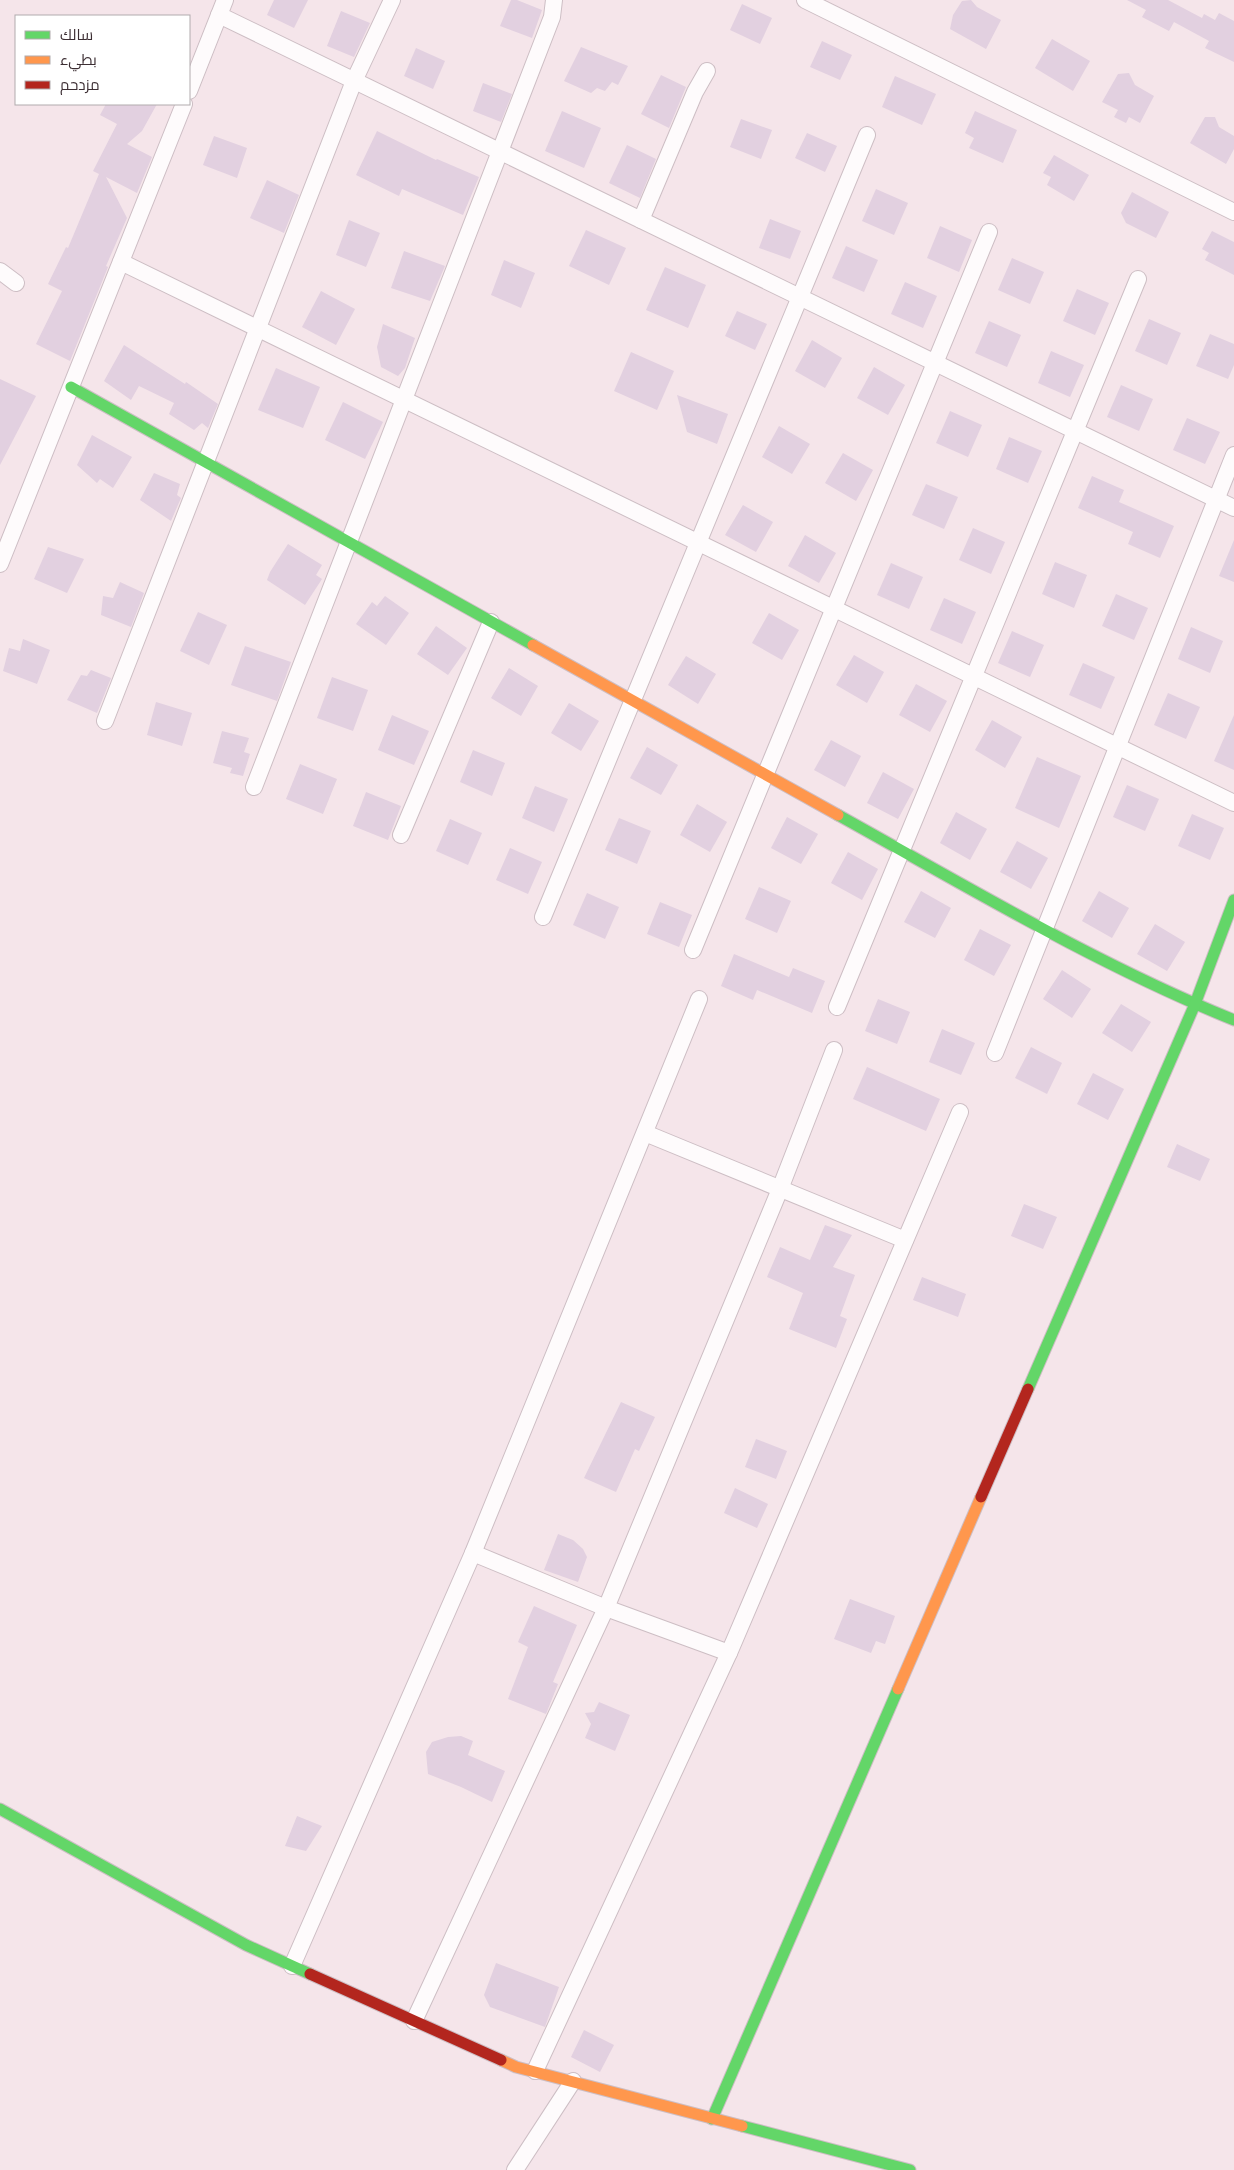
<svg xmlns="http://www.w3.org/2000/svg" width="1234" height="2170" font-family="Mulish,Cairo,sans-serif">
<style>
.building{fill:#e2d0e0}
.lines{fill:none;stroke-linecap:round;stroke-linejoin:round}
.street-casing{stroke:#cdbec4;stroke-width:18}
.fast-casing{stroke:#cdbec4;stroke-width:13}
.slow-casing{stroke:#cdbec4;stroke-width:13}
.jam-casing{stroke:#cdbec4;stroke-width:13}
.street{stroke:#fefbfc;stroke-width:16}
.fast{stroke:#63d668;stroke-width:11}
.slow{stroke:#ff974d;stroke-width:11}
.jam{stroke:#b3261e;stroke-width:11}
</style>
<rect width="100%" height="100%" fill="#f5e5ea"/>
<g class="building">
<path d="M274 0H308L294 28 267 15Z"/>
<path d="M511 0H517L542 10 532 38 500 26Z"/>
<path d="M971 0 977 7 1001 20 986 49 950 29 953 15 962 1Z"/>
<path d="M1127 0H1168L1202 18 1204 14 1215 20 1219 13 1234 21V62L1205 48 1209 41 1174 22 1169 31 1142 17 1146 10Z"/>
<path d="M742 4 772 18 760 44 730 30Z"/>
<path d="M341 11 370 23 354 57 327 46Z"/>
<path d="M1052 39 1090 61 1073 91 1035 68Z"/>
<path d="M822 41 852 55 840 80 810 67Z"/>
<path d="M581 47 628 66 618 85 612 82 605 91 597 88 591 93 564 81Z"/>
<path d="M416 48 445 61 433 89 404 76Z"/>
<path d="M1129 73 1135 85 1154 96 1140 123 1129 117 1126 123 1114 117 1118 110 1102 102 1118 74Z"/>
<path d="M661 75 686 87 669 128 641 114Z"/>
<path d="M895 76 936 94 922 125 882 107Z"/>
<path d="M483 83 512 94 501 122 473 111Z"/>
<path d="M106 104H157L142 131 127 144 152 157 137 193 106 177 127 218 106 266 108 267 70 361 36 344 62 291 48 284 66 247 68 248 99 174 93 171 117 124 100 115Z"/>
<path d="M562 111 601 128 584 168 545 151Z"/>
<path d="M975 111 1017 130 1003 163 969 148 974 138 965 133Z"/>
<path d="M1205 117H1215L1219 127 1234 136V149L1226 164 1190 143Z"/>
<path d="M741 119 772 130 761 159 730 147Z"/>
<path d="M377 131 436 160 437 159 479 177 463 215 402 189 399 196 356 175Z"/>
<path d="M807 133 837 146 825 172 795 158Z"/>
<path d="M214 136 247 148 237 178 203 165Z"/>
<path d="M627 145 656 159 640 198 609 183Z"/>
<path d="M1054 155 1089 175 1074 201 1047 185 1051 177 1043 173Z"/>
<path d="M267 180 299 195 284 233 250 218Z"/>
<path d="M876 189 908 203 894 235 862 221Z"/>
<path d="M1132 192 1169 212 1156 238 1126 223 1121 213Z"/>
<path d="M770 219 801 231 790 259 759 248Z"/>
<path d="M349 220 380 233 366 267 336 255Z"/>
<path d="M940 226 972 240 959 272 927 258Z"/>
<path d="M586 230 626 248 609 285 569 266Z"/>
<path d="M1212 231 1234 242V275L1205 260 1209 253 1202 249Z"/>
<path d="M846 246 878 260 864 292 832 278Z"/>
<path d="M404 251 445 266 430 301 391 288Z"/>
<path d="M1012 258 1044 272 1030 304 998 290Z"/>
<path d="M504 260 535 273 521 308 491 295Z"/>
<path d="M665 267 706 285 688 328 646 310Z"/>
<path d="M905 282 937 296 923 328 891 314Z"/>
<path d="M1077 289 1109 303 1095 335 1063 321Z"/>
<path d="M321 291 355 309 336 345 302 327Z"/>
<path d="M737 311 767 324 755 350 725 336Z"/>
<path d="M1149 319 1181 333 1167 365 1135 351Z"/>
<path d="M989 321 1021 335 1007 367 975 353Z"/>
<path d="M383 324 415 338 405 368 398 376 381 367 377 347Z"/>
<path d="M1210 334 1234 344V365L1228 379 1196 366Z"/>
<path d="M812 340 842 358 825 388 795 371Z"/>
<path d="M124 345 185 384 186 382 218 404 208 428 202 423 194 430 169 414 174 403 139 386 131 400 104 381Z"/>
<path d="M1051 351 1084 365 1070 397 1038 383Z"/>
<path d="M631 352 674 371 657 410 614 391Z"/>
<path d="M874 367 905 385 888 415 857 398Z"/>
<path d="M276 368 320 387 303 428 258 410Z"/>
<path d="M0 379 36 396 0 465Z"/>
<path d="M1121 385 1153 399 1139 431 1107 417Z"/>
<path d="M677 395 728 414 717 444 687 432Z"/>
<path d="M343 402 383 422 365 459 325 440Z"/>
<path d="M950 411 982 425 968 457 936 443Z"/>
<path d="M1187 418 1220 432 1205 464 1173 450Z"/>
<path d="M779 426 810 444 792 474 762 457Z"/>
<path d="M92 435 132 457 113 488 100 479 97 483 77 465Z"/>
<path d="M1009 437 1042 451 1028 483 996 469Z"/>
<path d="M843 453 873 470 856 501 825 483Z"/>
<path d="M154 473 180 484 177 495 181 498 171 521 140 500Z"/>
<path d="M1092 476 1124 490 1119 502 1174 526 1160 558 1128 544 1133 532 1078 508Z"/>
<path d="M926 484 958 497 944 529 912 515Z"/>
<path d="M743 505 773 522 756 552 725 535Z"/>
<path d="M973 528 1005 542 991 574 959 560Z"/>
<path d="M805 535 836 553 819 583 788 566Z"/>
<path d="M1234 540V582L1219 576Z"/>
<path d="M288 544 322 565 316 575 322 579 305 605 267 580 270 572Z"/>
<path d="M48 547 84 559 67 593 34 579Z"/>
<path d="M1055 562 1087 575 1074 608 1042 594Z"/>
<path d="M891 563 923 577 909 609 877 595Z"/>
<path d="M120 582 144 593 131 627 101 615 103 596 113 598Z"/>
<path d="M1116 594 1148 608 1134 640 1102 626Z"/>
<path d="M385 596 409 613 386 645 356 624 372 602 377 606Z"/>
<path d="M944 598 976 612 962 644 930 630Z"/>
<path d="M198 612 227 625 209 665 180 651Z"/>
<path d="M769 613 799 630 782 660 752 643Z"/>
<path d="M436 626 467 648 448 675 417 654Z"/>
<path d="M1191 627 1223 641 1210 673 1178 659Z"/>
<path d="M1012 631 1044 645 1030 677 998 663Z"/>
<path d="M23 639 50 650 37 684 3 671 9 648 20 651Z"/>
<path d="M245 646 291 662 277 701 231 685Z"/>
<path d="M854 655 884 672 867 703 836 685Z"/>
<path d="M686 656 716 674 698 704 668 685Z"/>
<path d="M1083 663 1115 677 1101 709 1069 695Z"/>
<path d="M509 668 538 686 521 716 491 698Z"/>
<path d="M91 670 111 678 97 713 67 700 81 675 87 676Z"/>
<path d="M332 677 368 690 353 731 317 718Z"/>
<path d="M916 684 947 701 930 732 899 715Z"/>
<path d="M1168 693 1200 707 1186 739 1154 725Z"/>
<path d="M156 702 192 713 182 746 147 735Z"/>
<path d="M569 703 599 721 581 751 551 733Z"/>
<path d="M392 715 429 731 414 765 378 750Z"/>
<path d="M1234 715V770L1214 761Z"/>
<path d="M992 720 1022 737 1005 768 975 750Z"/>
<path d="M222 731 249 738 244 752 250 754 243 776 230 773 232 768 213 763Z"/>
<path d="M831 740 861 756 845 787 814 770Z"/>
<path d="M647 747 678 765 661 795 630 778Z"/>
<path d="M473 750 505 763 492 796 460 782Z"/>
<path d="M1037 757 1081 776 1059 828 1015 808Z"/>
<path d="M300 764 337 779 323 814 286 799Z"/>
<path d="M883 772 914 789 898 819 867 803Z"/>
<path d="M1127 785 1159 799 1145 831 1113 817Z"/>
<path d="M535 786 568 799 554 832 522 818Z"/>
<path d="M366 792 401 806 388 840 353 826Z"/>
<path d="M697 804 727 822 710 852 680 835Z"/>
<path d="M956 812 987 829 970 860 940 843Z"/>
<path d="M1192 814 1224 828 1210 860 1178 846Z"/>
<path d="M787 817 818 834 801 864 771 848Z"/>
<path d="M619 818 651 831 637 864 605 850Z"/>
<path d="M450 819 482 833 468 865 436 851Z"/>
<path d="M1017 841 1048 858 1031 889 1000 872Z"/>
<path d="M510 848 542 862 528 894 496 880Z"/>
<path d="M848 852 878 869 862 900 831 883Z"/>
<path d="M759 887 791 901 777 933 745 919Z"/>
<path d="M921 891 951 908 935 938 904 922Z"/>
<path d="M1099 891 1129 908 1112 938 1082 921Z"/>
<path d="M587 893 619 907 605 939 573 925Z"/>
<path d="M660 902 692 915 679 947 647 934Z"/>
<path d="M1155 924 1185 942 1167 971 1137 954Z"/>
<path d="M980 929 1011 945 994 976 964 960Z"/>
<path d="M734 954 789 977 793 968 825 981 812 1013 757 990 753 1000 721 986Z"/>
<path d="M1062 970 1091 989 1072 1018 1043 999Z"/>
<path d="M878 999 910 1012 897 1044 865 1031Z"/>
<path d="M1121 1004 1151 1022 1132 1052 1102 1033Z"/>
<path d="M942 1029 975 1043 961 1075 929 1062Z"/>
<path d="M1031 1047 1062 1063 1047 1094 1015 1078Z"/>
<path d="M867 1067 940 1099 926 1131 853 1099Z"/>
<path d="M1093 1073 1124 1089 1108 1120 1077 1104Z"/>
<path d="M1177 1144 1210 1159 1200 1181 1167 1167Z"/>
<path d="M1024 1204 1057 1217 1043 1249 1011 1236Z"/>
<path d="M825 1225 852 1235 833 1267 855 1275 840 1316 847 1319 836 1348 789 1329 803 1293 767 1277 780 1247 810 1260Z"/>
<path d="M922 1277 966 1294 958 1317 913 1300Z"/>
<path d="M621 1402 655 1417 639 1451 635 1449 616 1492 584 1478Z"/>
<path d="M756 1439 787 1451 776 1479 745 1467Z"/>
<path d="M735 1488 768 1504 757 1528 724 1513Z"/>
<path d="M558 1534 573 1540 583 1549 587 1557 578 1582 544 1570Z"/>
<path d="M850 1599 895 1616 885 1644 876 1641 871 1653 834 1639Z"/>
<path d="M534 1606 577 1625 553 1682 558 1684 546 1714 508 1699 528 1647 518 1642Z"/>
<path d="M599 1702 630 1715 615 1751 585 1738 591 1724 585 1713 594 1712Z"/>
<path d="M461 1736 473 1741 468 1755 505 1771 492 1802 461 1787 428 1774 426 1752 432 1742 448 1737Z"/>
<path d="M297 1816 322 1826 306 1851 285 1846Z"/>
<path d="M496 1963 559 1987 545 2027 490 2007 484 1995Z"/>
<path d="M584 2030 614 2045 600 2072 571 2057Z"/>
</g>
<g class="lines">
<g class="street-casing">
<g id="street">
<path d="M805 0 1234 212"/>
<path d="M219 15 1234 508"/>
<path d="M189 91 225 0"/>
<path d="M641 220 695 92 707 71"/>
<path d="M121 262 1234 803"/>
<path d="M0 271 16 283"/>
<path d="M0 564 184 104"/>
<path d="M105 721 354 81 392 0"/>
<path d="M254 787 552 17 554 0"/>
<path d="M401 835 491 622"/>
<path d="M543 917 867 135"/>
<path d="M693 950 989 232"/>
<path d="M837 1007 1138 279"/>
<path d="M995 1053 1234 455"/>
<path d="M645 1133 905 1240"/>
<path d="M473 1553 606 1608 729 1653"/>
<path d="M292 1966 473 1553 699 999"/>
<path d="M414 2021 606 1608 780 1189 834 1050"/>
<path d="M535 2071 729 1653 960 1112"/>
<path d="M515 2170 573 2081"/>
</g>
</g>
<g class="fast-casing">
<g id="fast">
<path d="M71 387 533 645"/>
<path d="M838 815C968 887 1096 964 1234 1020"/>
<path d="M1028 1389 1195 1004 1234 900"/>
<path d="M0 1809 246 1945 310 1974"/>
<path d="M712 2119 898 1689"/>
<path d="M742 2126 910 2170"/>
</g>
</g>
<g class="slow-casing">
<g id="slow">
<path d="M533 645 838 815"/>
<path d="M898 1689 981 1497"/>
<path d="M501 2060 516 2067 742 2126"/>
</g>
</g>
<g class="jam-casing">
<g id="jam">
<path d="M981 1497 1028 1389"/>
<path d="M310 1974 501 2060"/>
</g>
</g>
<use href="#street" class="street"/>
<use href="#fast" class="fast"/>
<use href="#slow" class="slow"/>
<use href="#jam" class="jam"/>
</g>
<rect x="15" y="15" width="175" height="90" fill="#ffffff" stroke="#b1abad"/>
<rect x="25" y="31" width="25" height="8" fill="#63d668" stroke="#b1abad"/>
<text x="60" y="40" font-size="15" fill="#3c2e33">سالك</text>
<rect x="25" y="56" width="25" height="8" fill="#ff974d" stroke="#b1abad"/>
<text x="60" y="65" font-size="15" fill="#3c2e33">بطيء</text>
<rect x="25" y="81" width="25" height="8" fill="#b3261e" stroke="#b1abad"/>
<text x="60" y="90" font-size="15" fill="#3c2e33">مزدحم</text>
</svg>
